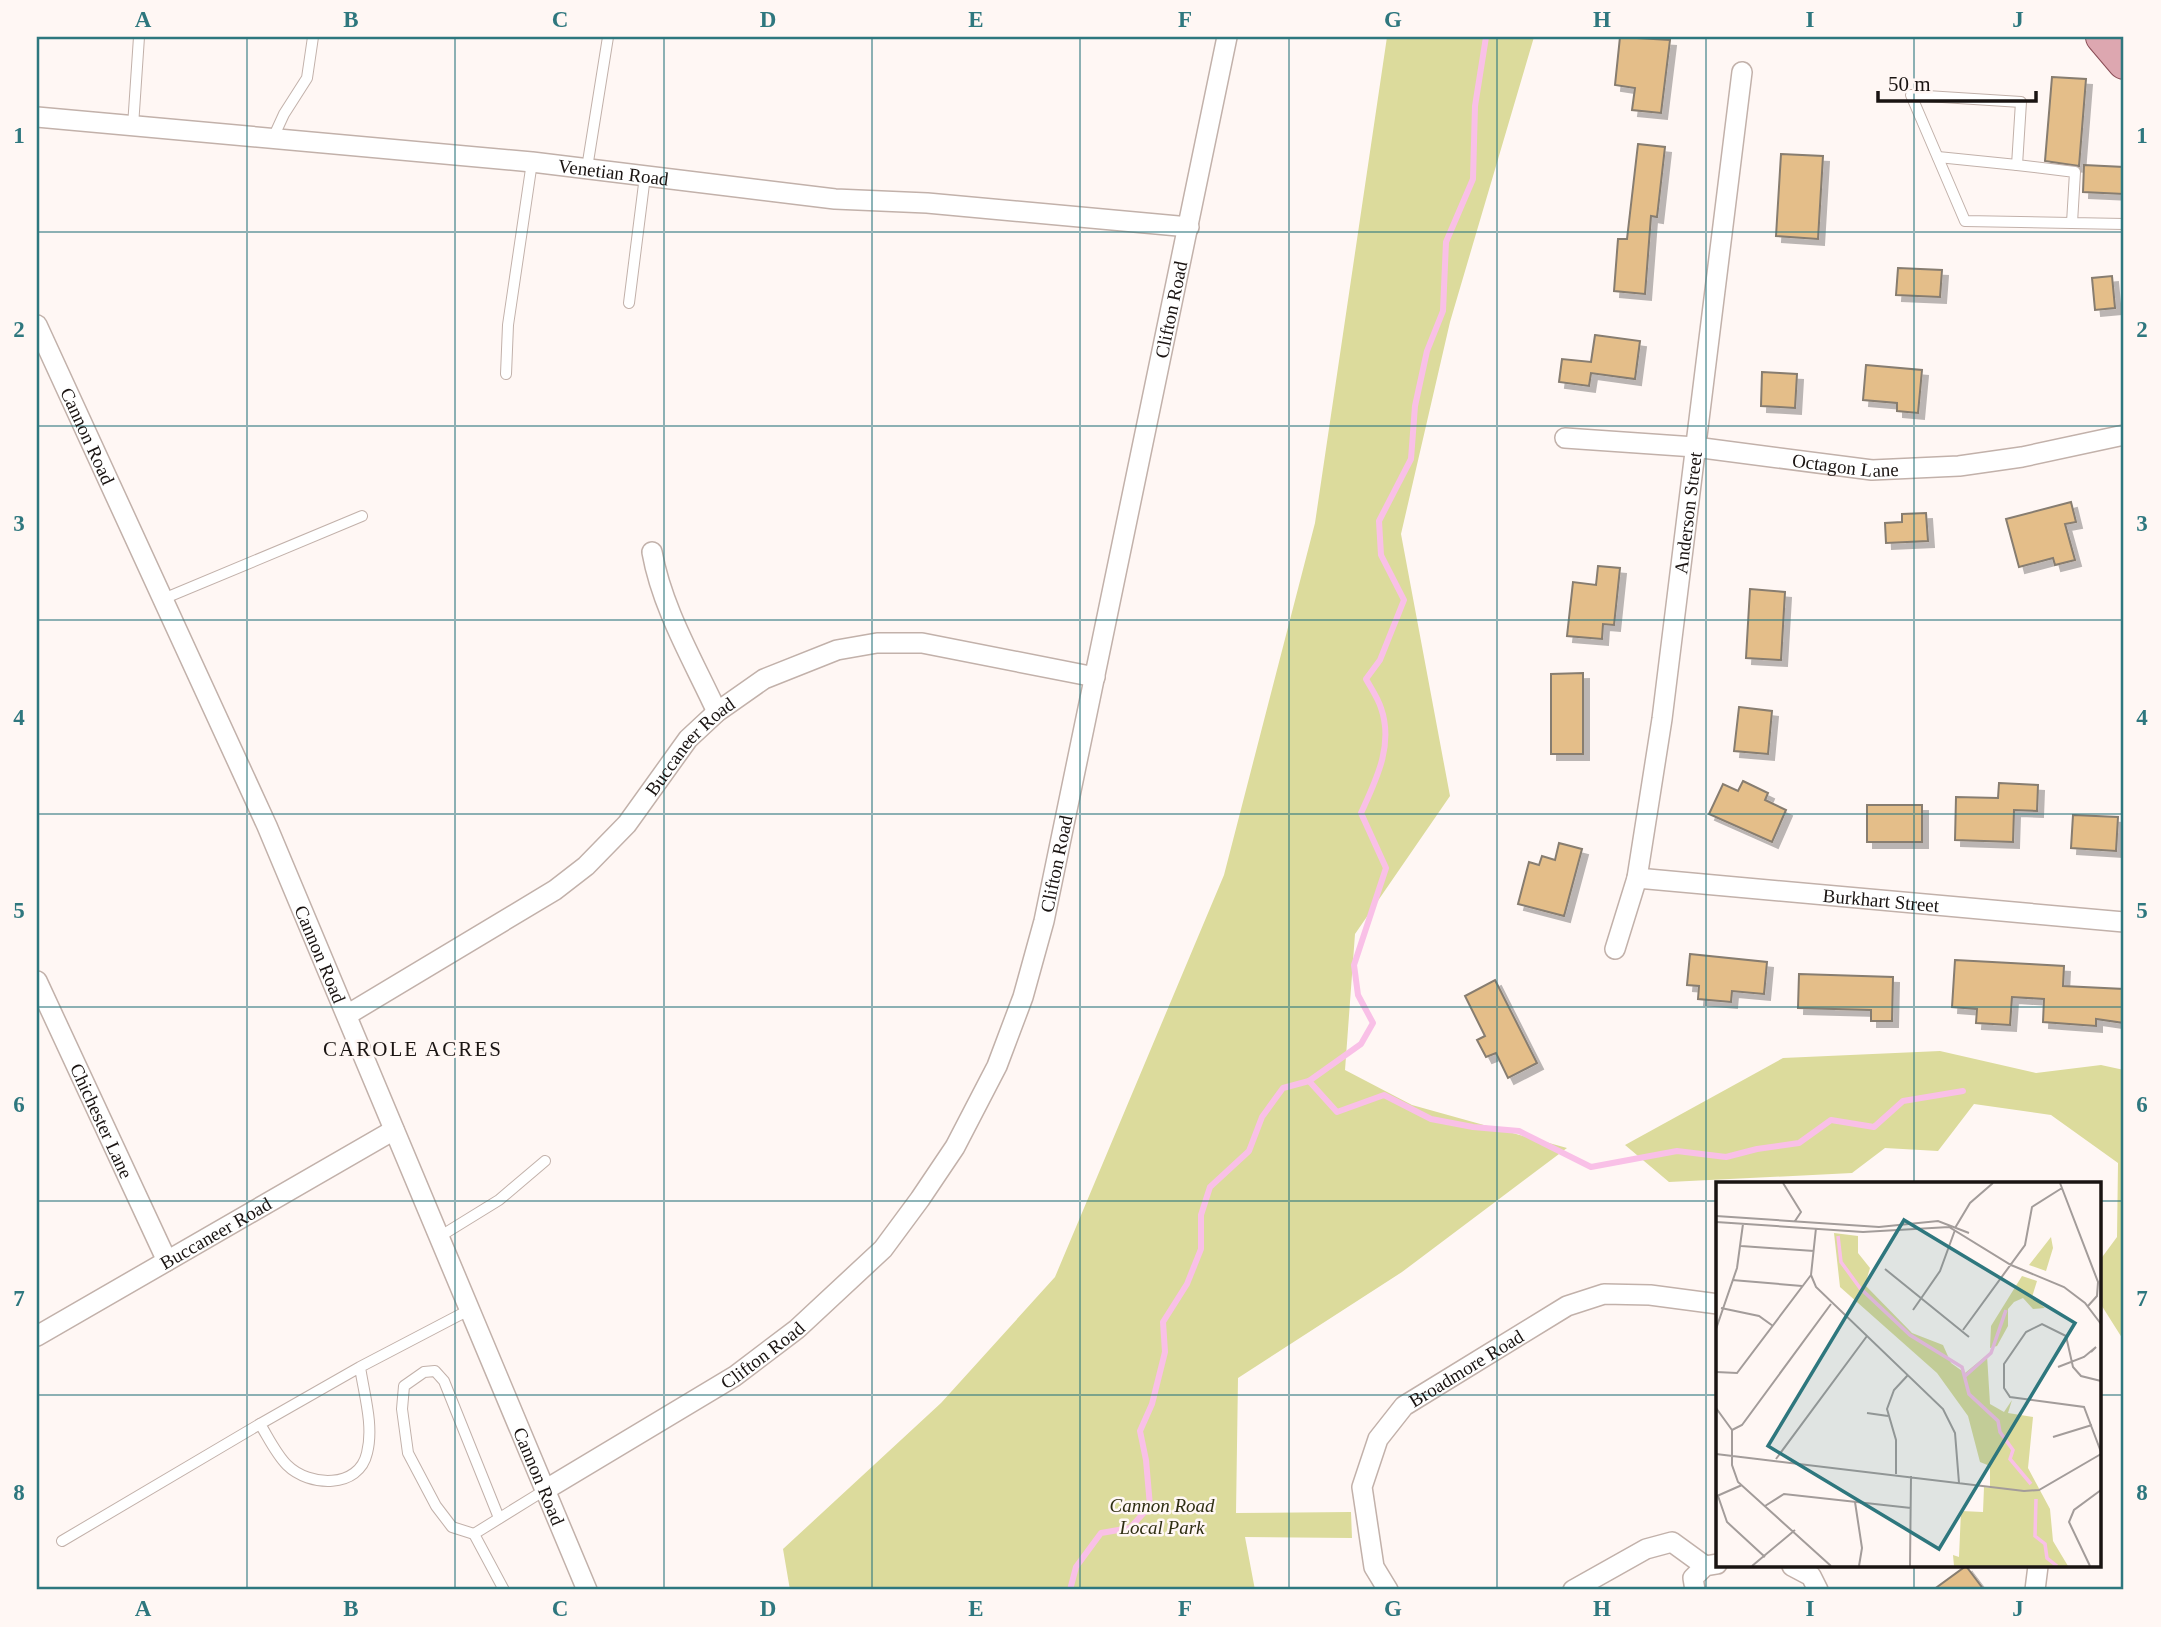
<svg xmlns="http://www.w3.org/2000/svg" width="2161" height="1627" font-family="'Times New Roman',serif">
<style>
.green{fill:#dcdb9c}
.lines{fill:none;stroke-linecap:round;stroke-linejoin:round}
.stream{stroke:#f9c0e7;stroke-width:6}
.building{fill:#e4be89;stroke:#877d70;stroke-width:2;filter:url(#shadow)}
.lane-casing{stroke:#c2b1aa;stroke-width:12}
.street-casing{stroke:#c2b1aa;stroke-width:22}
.primary-casing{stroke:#8a4d56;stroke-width:34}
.lane{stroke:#fff;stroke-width:10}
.street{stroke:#fff;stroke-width:19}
.primary{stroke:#dda7b0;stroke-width:32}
.grid{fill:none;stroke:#2e777e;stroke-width:2;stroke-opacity:0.55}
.labels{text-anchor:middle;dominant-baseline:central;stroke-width:5;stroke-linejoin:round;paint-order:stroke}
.street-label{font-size:19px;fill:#1a1412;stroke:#fff7f4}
.park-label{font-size:19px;font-style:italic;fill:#2f2e12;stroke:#fff7f4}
.neighbourhood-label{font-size:21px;letter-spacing:2px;fill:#1a1412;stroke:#fff7f4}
.inset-river{fill:none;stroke:#f9c0e7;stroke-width:3.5}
.inset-road{fill:none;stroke:#a39c9a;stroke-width:2}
.view{fill:#2e777e;fill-opacity:0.15;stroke:#2e777e;stroke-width:3.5}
.inset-edge{fill:none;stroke:#1a1412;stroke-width:3.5}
.neatline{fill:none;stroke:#2e777e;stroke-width:2.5}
.grid-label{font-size:23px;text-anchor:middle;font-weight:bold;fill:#2e777e}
</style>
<defs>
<filter id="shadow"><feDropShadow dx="6" dy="6" stdDeviation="0" flood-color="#0004"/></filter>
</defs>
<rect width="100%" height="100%" fill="#fff7f4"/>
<g class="green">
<path d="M1387 37H1534L1450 322 1401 534 1450 796 1355 934 1345 1070 1412 1105 1567 1148 1402 1272 1238 1378 1236 1513 1351 1512 1352 1538 1245 1537 1255 1590H790L783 1549 941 1403 1055 1277 1224 875 1315 523Z"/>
<path d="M1940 1051 2036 1073 2101 1065 2124 1070V1341L2100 1303V1260L2117 1237 2118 1163 2051 1115 1974 1104 1938 1151 1885 1148 1852 1173 1669 1182 1625 1145 1783 1058Z"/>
</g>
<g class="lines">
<g class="stream">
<path d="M1309 1081 1337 1112 1384 1095 1431 1119 1473 1127 1519 1131 1591 1167 1677 1151 1726 1157 1757 1149 1799 1143 1831 1120 1874 1127 1903 1101 1963 1091"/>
<path d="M1070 1590 1076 1567 1101 1533 1130 1528 1150 1506 1146 1460 1140 1431 1152 1404 1165 1352 1163 1322 1187 1284 1201 1249V1215L1210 1187 1249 1151 1262 1117 1283 1088 1309 1081 1361 1044 1373 1023 1358 995 1354 965 1386 868 1361 813C1376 780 1394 745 1381 708 1378 698 1371 688 1366 679L1380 660 1404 600 1381 555 1379 521 1411 459 1415 406 1427 351 1443 311 1446 242 1473 179 1475 106 1486 37"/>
</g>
</g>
<g class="building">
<path d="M1620 37 1670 40 1661 113 1632 110 1635 88 1615 85Z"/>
<path d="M2052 77 2086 79 2079 166 2045 161Z"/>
<path d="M1638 144 1665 147 1657 217 1651 216 1645 294 1614 291 1618 239H1627Z"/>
<path d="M1781 154 1823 156 1818 239 1776 236Z"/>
<path d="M2084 165 2124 167V194L2083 192Z"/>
<path d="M1898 268 1942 270 1940 297 1896 295Z"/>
<path d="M2112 276 2115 308 2095 310 2092 278Z"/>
<path d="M1595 335 1640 341 1635 379 1591 373 1589 386 1559 382 1562 359 1591 362Z"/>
<path d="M1866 365 1922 370 1918 413 1897 411V403L1863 400Z"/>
<path d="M1762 372 1797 374 1795 408 1761 406Z"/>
<path d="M2071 502 2076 522 2065 524 2075 560 2055 565 2053 558 2019 567 2006 519Z"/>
<path d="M1926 513 1928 541 1886 543 1885 523 1902 522V514Z"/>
<path d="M1598 566 1620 568 1614 625 1603 624 1602 639 1567 636 1573 582 1596 585Z"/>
<path d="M1750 589 1785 592 1781 660 1746 658Z"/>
<path d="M1583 673V754H1551V674Z"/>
<path d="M1739 707 1772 711 1768 754 1734 751Z"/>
<path d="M1743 781 1768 793 1765 800 1786 810 1772 842 1709 814 1723 784 1738 791Z"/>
<path d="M1999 783 2038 785 2037 811 2014 810 2013 842 1955 840 1956 797 1998 798Z"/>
<rect x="1867" y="805" width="55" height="37"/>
<path d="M2073 815 2118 817 2116 851 2071 848Z"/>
<path d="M1559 843 1582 849 1564 916 1518 904 1529 862 1539 865 1542 856 1555 860Z"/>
<path d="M1690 954 1767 962 1764 994 1732 991 1731 1002 1698 999 1699 986 1687 985Z"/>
<path d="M1955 960 2064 966 2063 986 2124 989V1023L2096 1019V1026L2043 1022 2044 999 2012 997 2010 1025 1976 1023 1977 1009 1952 1007Z"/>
<path d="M1799 974 1893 977 1892 1021H1871V1010L1798 1008Z"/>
<path d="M1495 980 1537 1063 1508 1078 1496 1053 1486 1057 1477 1040 1485 1036 1465 996Z"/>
<path d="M1966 1566 1984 1590H1933Z"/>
</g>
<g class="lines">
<g class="lane-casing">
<g id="lane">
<path d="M133 126 139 37"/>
<path d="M273 138 284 114 307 78 313 37"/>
<path d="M1938 157 2017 165"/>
<path d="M587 168 608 37"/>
<path d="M2072 223 2075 172 2017 165 2021 102 1911 95 1965 221 2124 224"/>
<path d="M629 303 645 176"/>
<path d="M506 374 508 325 532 162"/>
<path d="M163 599 362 516"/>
<path d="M439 1237 499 1200 545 1161"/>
<path d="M360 1367 260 1424C268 1437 276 1454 287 1465 309 1487 359 1489 367 1453 374 1426 364 1394 360 1367L469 1310"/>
<path d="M474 1534 452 1527 436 1506 408 1453 402 1409 404 1386 424 1372 435 1371 444 1381 499 1518"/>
<path d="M62 1541 260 1424"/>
<path d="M504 1590 474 1534 545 1490"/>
</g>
</g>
<g class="street-casing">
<g id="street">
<path id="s1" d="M37 117 532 162 835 199 927 203 1189 227"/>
<path id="s2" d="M37 325 267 826 587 1590"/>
<path id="s3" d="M1565 438 1695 447 1872 470 1959 466 2022 457 2124 435"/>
<path d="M652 552C662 608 693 660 717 712"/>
<path id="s4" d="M1637 878 2124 922"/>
<path id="s5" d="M1615 949 1637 878 1662 719 1742 72"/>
<path id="s6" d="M37 981 167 1261"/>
<path id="s7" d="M347 1015 555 890 586 866 627 824 688 739 717 712 764 679 837 650 877 643H922L1095 677"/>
<path id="s8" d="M37 1336 394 1130"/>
<path id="s9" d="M545 1490 735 1376 797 1329 883 1249 920 1199 955 1147 997 1066 1023 997 1044 921 1227 37"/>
<path d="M1792 1566 1811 1576 1818 1590"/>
<path id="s10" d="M1388 1590 1374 1567 1362 1487 1378 1439 1404 1406 1567 1306 1604 1294 1650 1295 1718 1304"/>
<path d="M1573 1590 1646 1549 1672 1542 1705 1566"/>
<path d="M1695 1590 1693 1578 1705 1566 1717 1564"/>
<path d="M2035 1590 2038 1566"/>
</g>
</g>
<g class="primary-casing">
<path id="primary" d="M2102 37 2124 63"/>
</g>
<use href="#lane" class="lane"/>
<use href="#street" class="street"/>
<use href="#primary" class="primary"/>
</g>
<path class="grid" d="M247 37V1590M455 37V1590M664 37V1590M872 37V1590M1080 37V1590M1289 37V1590M1497 37V1590M1706 37V1590M1914 37V1184M37 232H2124M37 426H2124M37 620H2124M37 814H2124M37 1007H2124M37 1201H1718M2100 1201H2124M37 1395H1718M2100 1395H2124M1914 1566V1590"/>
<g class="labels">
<g class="street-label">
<text stroke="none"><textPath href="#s1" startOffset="579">Venetian Road</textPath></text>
<text stroke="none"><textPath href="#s9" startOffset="1410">Clifton Road</textPath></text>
<text stroke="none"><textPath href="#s2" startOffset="122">Cannon Road</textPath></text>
<text stroke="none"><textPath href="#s3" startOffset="282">Octagon Lane</textPath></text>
<text stroke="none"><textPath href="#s5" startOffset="443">Anderson Street</textPath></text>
<text stroke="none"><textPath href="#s7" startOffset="441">Buccaneer Road</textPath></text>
<text stroke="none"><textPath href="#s9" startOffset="844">Clifton Road</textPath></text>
<text stroke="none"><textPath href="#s4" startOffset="245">Burkhart Street</textPath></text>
<text stroke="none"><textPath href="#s2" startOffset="690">Cannon Road</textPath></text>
<text stroke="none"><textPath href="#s6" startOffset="154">Chichester Lane</textPath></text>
<text stroke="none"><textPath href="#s8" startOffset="206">Buccaneer Road</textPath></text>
<text stroke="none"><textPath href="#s9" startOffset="256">Clifton Road</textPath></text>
<text stroke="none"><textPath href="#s10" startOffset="273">Broadmore Road</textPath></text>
<text stroke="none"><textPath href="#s2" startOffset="1256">Cannon Road</textPath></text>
</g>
<g class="park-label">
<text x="1162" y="1505">Cannon Road<tspan x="1162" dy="22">Local Park</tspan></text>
</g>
<g class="neighbourhood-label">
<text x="413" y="1049">CAROLE ACRES</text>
</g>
</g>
<g transform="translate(1716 1182)">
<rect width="385" height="385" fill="#fff7f4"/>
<path d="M118 51 142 54V71L154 86 149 103 196 151 227 163 235 181 249 191 271 173 274 222 288 230 296 218 292 231 317 235 312 286 334 327 337 359 352 384H238L237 373 243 375 245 329 267 330 268 305 274 306V284L264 280 252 234 221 191 124 105ZM335 55 337 66 330 89 313 83ZM306 94 321 99 316 115 329 126 317 127 307 116 298 120 292 127V144L281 164 274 166 275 144Z" fill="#dcdb9c"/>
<path class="inset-river" d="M122 54 125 80 144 106 194 153 246 185 253 212 282 239 284 250 297 268 294 277 315 302M248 195 275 171 290 128M320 317 319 354 329 362 331 376 341 384"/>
<path class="inset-road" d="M67 1 85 30 79 39M344 1 382 100 381 114 372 124M0 34 163 45 222 39 253 51M0 40 147 50 233 45 295 83 348 105 369 121 385 142M100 46 95 93 100 105 227 227 239 251 243 301M239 46 254 21 277 1M25 64 98 69M169 87 253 155M16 98 86 104M5 126 43 134 57 144M197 128 224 89 239 48M0 147 21 86 27 42M247 148 309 63 316 25 346 6M342 185 368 175 380 165 375 170M0 190 21 191 95 93M385 199 365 194 357 185 350 154 326 142 310 150 288 182V206L294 215 368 225 385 270M0 226 16 248V283L22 300 115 384M151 231 172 234M16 248 26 243 115 122M337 255 376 243M0 272 308 309 323 308 385 272M60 277 151 154M180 292V258L171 227 178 208 192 193M1 314 26 303M2 314 11 340 49 375M139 320 146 366 143 384M49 324 68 312 195 326M36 384 79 348M194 384 195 294M374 384 353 340 358 328 385 308"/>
<path class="view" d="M188 38 359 141 223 367 52 264Z"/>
<rect width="385" height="385" class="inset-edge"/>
</g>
<rect width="2161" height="1627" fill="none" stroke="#fff7f4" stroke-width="77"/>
<path d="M1878 91v10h158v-10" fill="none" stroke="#1a1412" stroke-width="3.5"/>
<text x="1888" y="91" font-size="21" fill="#1a1412" stroke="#fff7f4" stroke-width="5" paint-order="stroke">50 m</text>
<rect x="38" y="38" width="2084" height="1550" class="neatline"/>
<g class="grid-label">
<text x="143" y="27">A</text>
<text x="351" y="27">B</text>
<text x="560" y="27">C</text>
<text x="768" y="27">D</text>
<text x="976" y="27">E</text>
<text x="1185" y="27">F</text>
<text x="1393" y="27">G</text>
<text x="1602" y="27">H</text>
<text x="1810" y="27">I</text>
<text x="2018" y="27">J</text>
<text x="19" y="143">1</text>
<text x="2142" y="143">1</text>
<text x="19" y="337">2</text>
<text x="2142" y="337">2</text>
<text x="19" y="531">3</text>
<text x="2142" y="531">3</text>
<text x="19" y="725">4</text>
<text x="2142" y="725">4</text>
<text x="19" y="918">5</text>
<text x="2142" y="918">5</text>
<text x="19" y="1112">6</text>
<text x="2142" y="1112">6</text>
<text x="19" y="1306">7</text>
<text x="2142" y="1306">7</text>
<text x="19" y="1500">8</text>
<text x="2142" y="1500">8</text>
<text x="143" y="1616">A</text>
<text x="351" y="1616">B</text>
<text x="560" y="1616">C</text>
<text x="768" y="1616">D</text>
<text x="976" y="1616">E</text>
<text x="1185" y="1616">F</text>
<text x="1393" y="1616">G</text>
<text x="1602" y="1616">H</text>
<text x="1810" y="1616">I</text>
<text x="2018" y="1616">J</text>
</g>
</svg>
